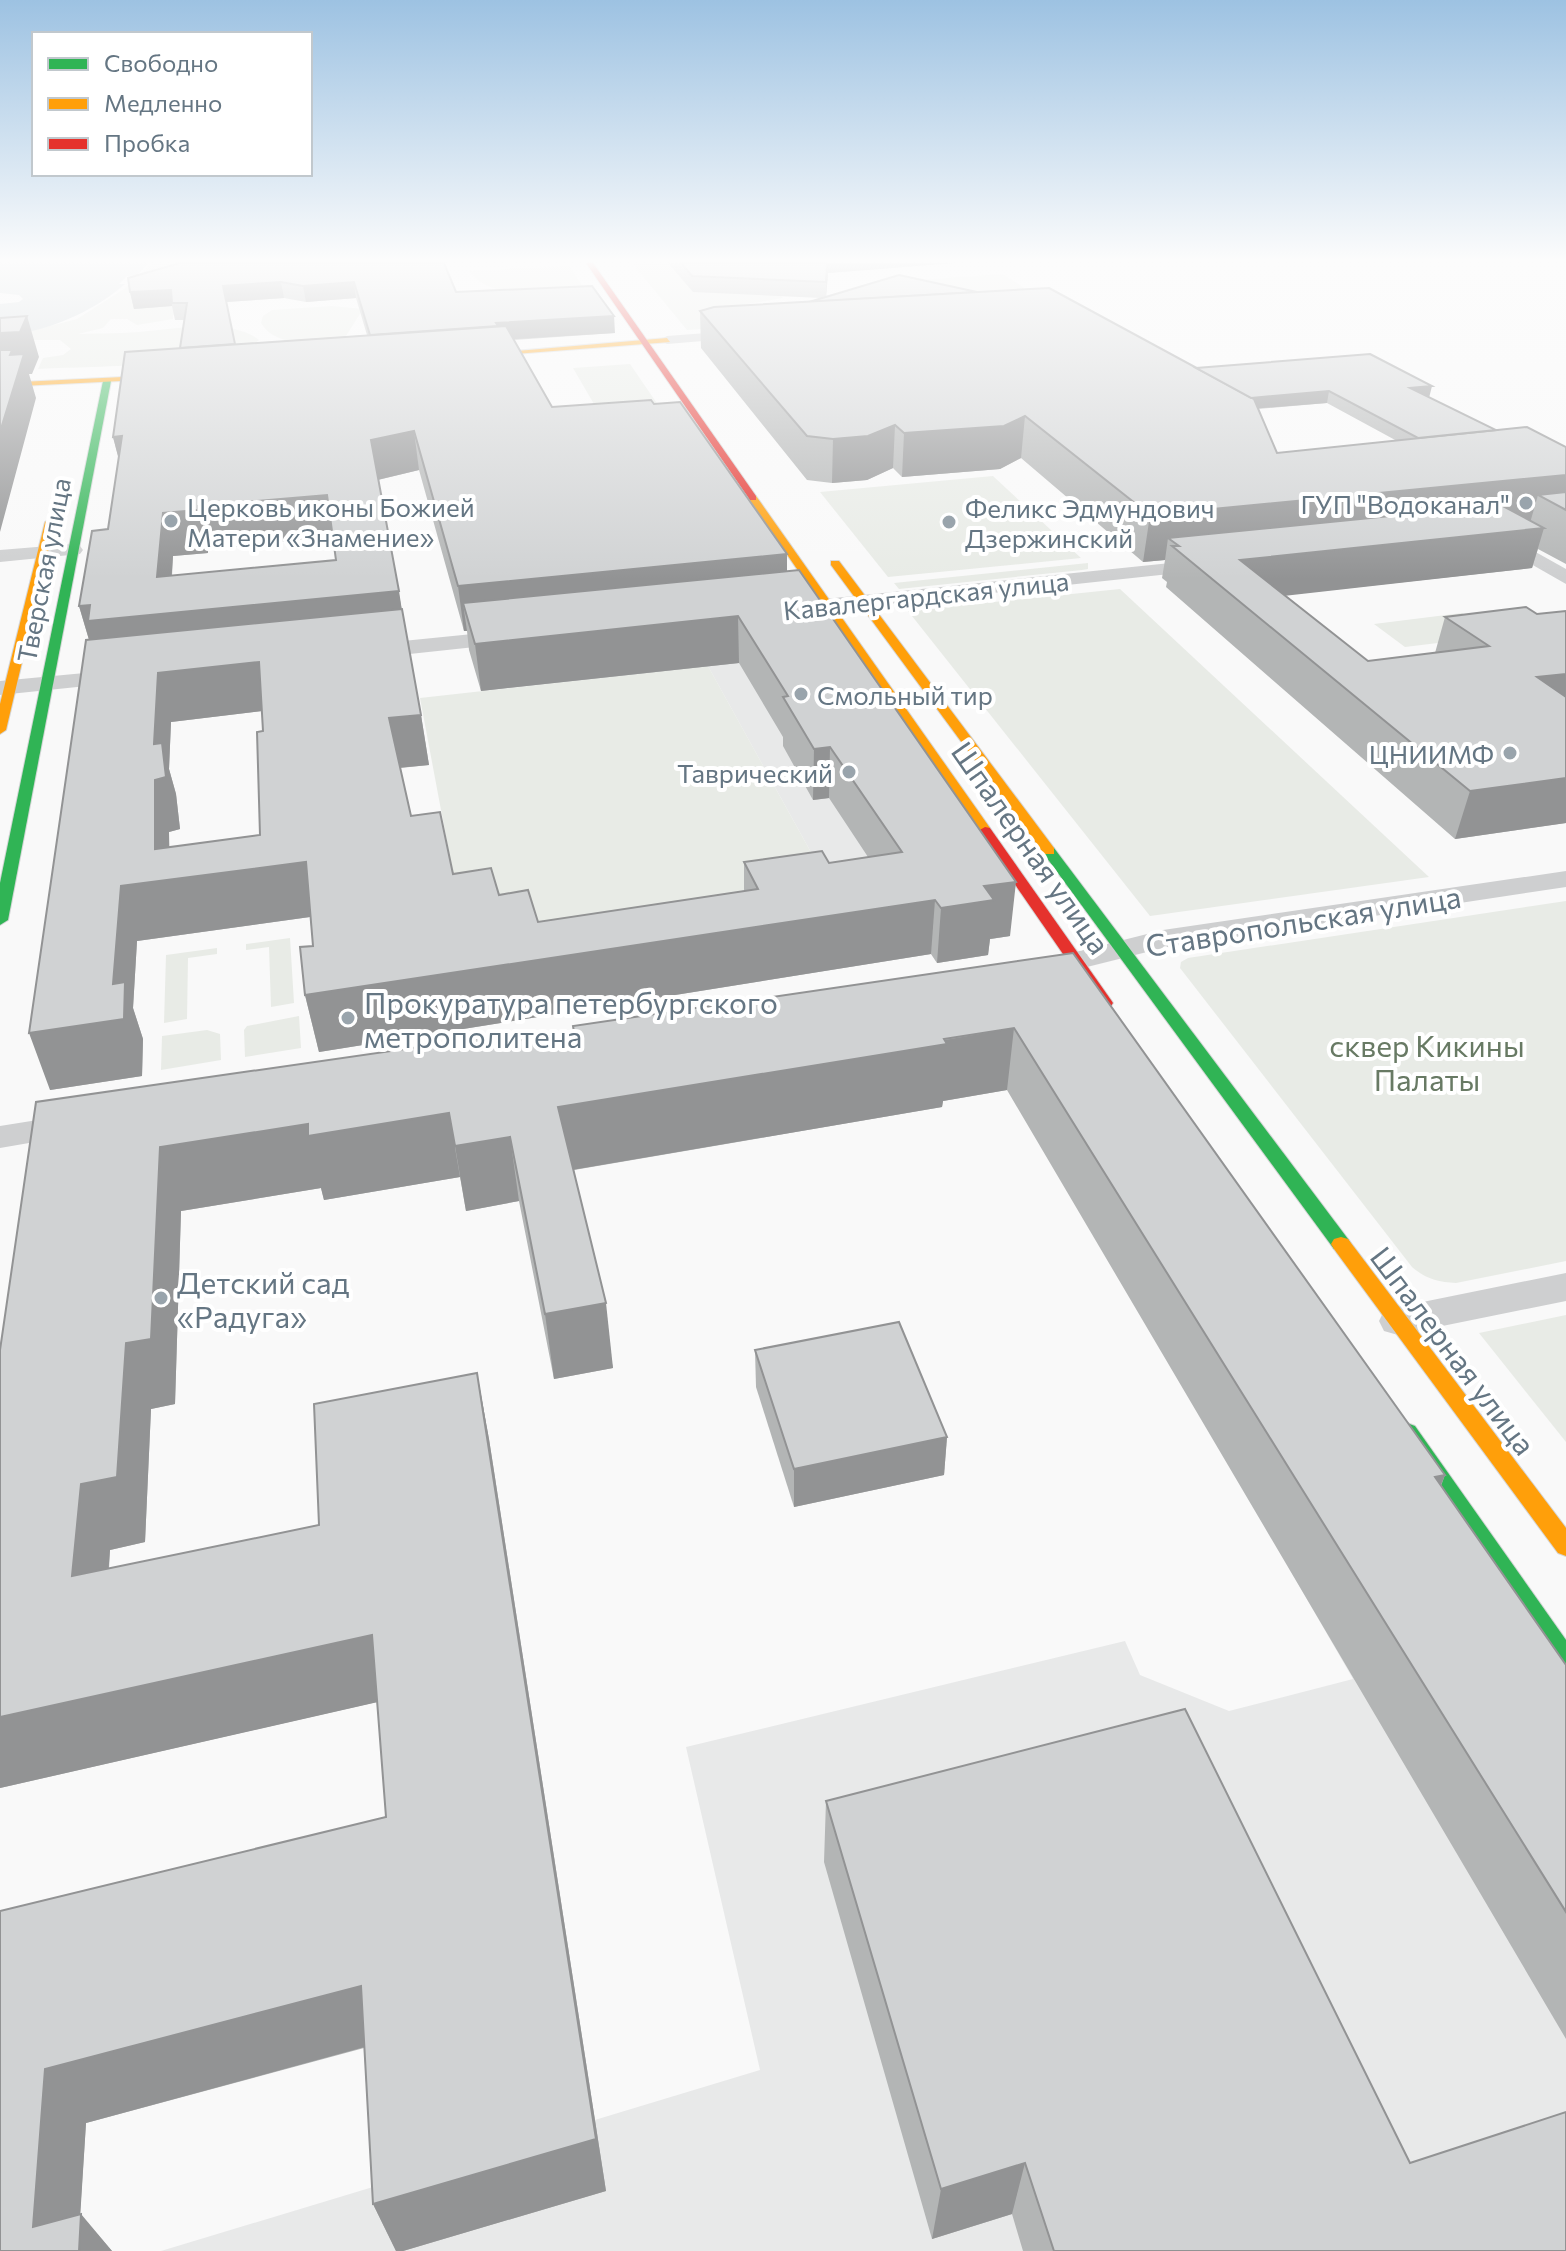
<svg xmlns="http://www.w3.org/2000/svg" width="1566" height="2251" font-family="Commissioner,sans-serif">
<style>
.built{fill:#e8e9e9}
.green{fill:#e8ebe6}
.water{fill:#ced6d9}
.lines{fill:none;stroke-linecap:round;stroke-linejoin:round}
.fast-casing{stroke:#d5d6d7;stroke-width:2}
.slow-casing{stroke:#d5d6d7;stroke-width:2}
.jam-casing{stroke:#d5d6d7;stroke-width:2}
.street{fill:#cecfd0;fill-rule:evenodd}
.fast{fill:#30b455;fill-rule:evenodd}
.slow{fill:#ff9f0a;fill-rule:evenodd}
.jam{fill:#e5322d;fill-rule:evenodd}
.wall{fill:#b3b5b5;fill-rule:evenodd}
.shaded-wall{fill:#929394}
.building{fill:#d0d2d3;stroke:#929394;stroke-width:2;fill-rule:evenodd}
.poi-dot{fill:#99a4ac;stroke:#fff;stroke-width:3}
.labels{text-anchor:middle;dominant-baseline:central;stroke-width:8;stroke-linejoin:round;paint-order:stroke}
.far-poi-label{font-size:26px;fill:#657683;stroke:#fff;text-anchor:end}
.far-street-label{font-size:26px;fill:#657683;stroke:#fff}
.street-label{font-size:30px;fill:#657683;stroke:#fff}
.poi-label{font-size:30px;fill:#657683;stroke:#fff;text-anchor:start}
.park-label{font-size:30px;fill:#687a64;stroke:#fff}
</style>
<rect width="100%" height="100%" fill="#f9f9f9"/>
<g class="built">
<path d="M811 634 1010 936 980 941 988 955 937 963 921 939 833 892 693 639Z"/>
<path d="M1418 1540 1566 1763V2251H161L760 2070 686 1747 1125 1641 1140 1675 1229 1711 1353 1679 1290 1570Z"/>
</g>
<g class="green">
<path d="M153 263H214L190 313 173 315V319L137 325 127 319H111L103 328 78 334C101 333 125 334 148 331 180 328 233 319 259 340 230 368 84 366 38 369L43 358 63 355 71 349 60 340H24L27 332 77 319 124 289Z"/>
<path d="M632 263H763L771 287 783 298 741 305 759 325 687 330Z"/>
<path d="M569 266 590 297C558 295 488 301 469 271Z"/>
<path d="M1003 274 1043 300 901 291 890 282Z"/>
<path d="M332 306 363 309 344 339C316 341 278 350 261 323L263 316 272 310Z"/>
<path d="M630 364 667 418 605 423 573 368Z"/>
<path d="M993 476 1081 558 888 577 820 492Z"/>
<path d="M1088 563V569L1082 570 899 589 894 583Z"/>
<path d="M1120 589 1429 877 1150 916 908 611Z"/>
<path d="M1462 613 1495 636 1405 647 1374 624Z"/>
<path d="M708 666 833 892 516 938 460 911 420 698Z"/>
<path d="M1566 901V1261L1456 1283C1438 1282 1426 1279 1412 1267L1180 968 1181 962 1188 958Z"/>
<path d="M290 938 294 1003 271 1007 269 947 246 950V944Z"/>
<path d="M217 948V954L188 958 187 1019 164 1023 166 955Z"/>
<path d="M299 1016 301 1048 245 1057 244 1030 247 1026Z"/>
<path d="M207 1030 220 1034 221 1060 161 1070 162 1036Z"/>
<path d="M1566 1315V1442L1479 1333Z"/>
</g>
<path class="water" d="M0 263H149L137 275 127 276 119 284H125C92 313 44 333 0 336V304L19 302 23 299 19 295 0 293Z"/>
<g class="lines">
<g class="fast-casing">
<g id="fast">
<path d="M107 379 111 381 8 920 0 925V883L103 381Z"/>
<path d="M1049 847 1054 848 1348 1239 1351 1244 1348 1249H1334L1044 854 1042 851Z"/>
<path d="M1407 1423 1415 1426 1566 1640V1671L1557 1668 1399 1438 1396 1432 1399 1426Z"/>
</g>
</g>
<g class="slow-casing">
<g id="slow">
<path d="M667 338 670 342 461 358 457 356Z"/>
<path d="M184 374 181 378 0 387V383Z"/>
<path d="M750 496H756L990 828V834H980L748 498Z"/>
<path d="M50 519 55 522 6 730 0 734V704L45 522Z"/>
<path d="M831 561H839L1054 848V854H1044L831 565Z"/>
<path d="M1341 1237 1348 1239 1566 1528V1556L1558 1553 1334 1249 1331 1244 1334 1239Z"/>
</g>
</g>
<g class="jam-casing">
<g id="jam">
<path d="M586 263H593L756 496V500H750Z"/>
<path d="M985 827 990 828 1111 1000 1113 1003 1111 1006H1099L978 831Z"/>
</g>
</g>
<g class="street">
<path d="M746 330 751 331V337L667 344 660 340 667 336Z"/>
<path d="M1496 530 1566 569V584L1489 540 1486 536Z"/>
<path d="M73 544 80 546 83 550 80 554 0 562V550Z"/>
<path d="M1209 559 1216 561 1219 565 1216 569 796 614 785 608 796 602Z"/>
<path d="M513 630 521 632 524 637 521 642 363 659 352 652 363 645Z"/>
<path d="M127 669 135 671 138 676 135 681 0 695V681Z"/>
<path d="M1566 871V887L1163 948 1047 977 1036 974 1032 968 1036 962 1163 930Z"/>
<path d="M75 1114 87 1117 92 1125 87 1133 0 1148V1126Z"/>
<path d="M1566 1273V1301L1398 1335 1384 1331 1379 1321 1384 1311 1398 1307Z"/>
</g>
<use href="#fast" class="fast"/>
<use href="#slow" class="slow"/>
<use href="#jam" class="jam"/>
</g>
<g class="wall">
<path d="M180 263 456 292 615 333 514 340 552 407 787 572 1010 936 990 939 988 955 937 963 931 954 319 1052 305 995 313 946 310 917 137 941 133 1008 143 1039 142 1076 50 1090 89 640 79 606 108 529 119 459 113 437 180 348 184 320H175L172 306 134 309 130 292ZM284 298 306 302 356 298 367 335 235 344 226 302ZM419 470 464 631H467L469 650 481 691 739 663 783 737V746L813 800 829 798 868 857 829 863 744 862V891L538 922 499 895 453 874 411 816 400 768 429 765 421 715 378 480ZM333 537 336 560 172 576 173 556 208 553V549ZM262 711 263 731 260 835 169 847V832L180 829 176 794 169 769 171 722Z"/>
<path d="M668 263H954L828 273 826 297 1196 368 1429 397 1496 430 1566 447V564L1538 549 1532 568 1285 595 1368 661 1435 653 1445 617 1537 614 1566 611V823L1455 839 1166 587 1167 582 1162 578 1165 560 1143 562 1021 458 1000 469 902 477 893 468 867 480 832 483 807 480 701 348 700 311 809 302 821 298 693 292ZM1327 403 1397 441 1277 453 1258 409Z"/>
<path d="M1073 953 1445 1475 1441 1486 1566 1665V2039L1007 1090 943 1101 942 1107 574 1170 613 1368 554 1379 519 1201 466 1211 460 1177 324 1200 321 1188 181 1211 175 1404 151 1409 145 1542 110 1550 109 1569 319 1525 477 1373 489 1439 606 2191 403 2251H396L373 2204 364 2048 86 2123 80 2214 112 2251H0V1911L386 1817 377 1702 0 1788V1350L36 1102 490 1045 573 1032V1026Z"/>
<path d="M755 1350 947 1437 944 1475 794 1507 756 1387Z"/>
<path d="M826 1801 1410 2163 1566 2251H1023L1012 2214 932 2239 824 1862Z"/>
</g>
<g class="shaded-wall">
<path d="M827 263H954L828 273 826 298Z"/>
<path d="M281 282 284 298 226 302 223 286Z"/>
<path d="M354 282 356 298 306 302 303 286Z"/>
<path d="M171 290 172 306 134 309 130 292Z"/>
<path d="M27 316 39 357 32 374H29L36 398 0 532V333Z"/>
<path d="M614 316 615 333 500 340 496 323Z"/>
<path d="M1432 386 1429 398 1410 388Z"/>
<path d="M1329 391 1327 403 1237 410 1236 399Z"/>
<path d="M1025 416 1021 458 1000 469 902 477 904 433Z"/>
<path d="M895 425 893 468 867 480 832 483 833 439Z"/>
<path d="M414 431 419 470 377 480 371 440Z"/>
<path d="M122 436 123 476 113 437Z"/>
<path d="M1566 475V510L1538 495 1530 523 1179 546 1168 538 1165 560 1143 562 1150 515Z"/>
<path d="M327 495 334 537 208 549V553L173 556 169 613 399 591 406 637 93 653 79 606 157 577 163 513 198 506Z"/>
<path d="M1544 528 1532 568 1238 601 1240 560Z"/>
<path d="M787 554V598L463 603 467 631H464L458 586Z"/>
<path d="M738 616 739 663 481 691 475 644Z"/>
<path d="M259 662 270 710 171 722 169 769 176 794 180 829 169 832 170 880 306 862 317 916 137 941 133 1008 143 1039 142 1076 50 1090 29 1033 113 984 121 886 155 849 154 744 158 673Z"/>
<path d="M1566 674V717L1537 677Z"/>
<path d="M421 715 429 765 397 768 389 718Z"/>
<path d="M830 747 829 798 813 800 814 749Z"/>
<path d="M1566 778V823L1455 839 1470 791Z"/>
<path d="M1016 882 1010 936 990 939 988 955 937 963 941 908 984 886Z"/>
<path d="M935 900 931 954 319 1052 305 995Z"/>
<path d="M1014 1028 1007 1090 943 1101 942 1107 566 1171 558 1107Z"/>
<path d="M449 1113 460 1177 324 1200 321 1188 181 1211 175 1404 151 1409 145 1542 110 1550 103 1641 72 1576 81 1484 160 1147 308 1124Z"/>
<path d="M510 1137 519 1201 466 1211 455 1146Z"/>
<path d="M606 1303 613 1368 554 1379 545 1314Z"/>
<path d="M477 1373 489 1439 606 2191 403 2251H396L373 2204Z"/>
<path d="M947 1437 944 1475 794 1507V1469Z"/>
<path d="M1445 1475 1418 1540 1435 1477Z"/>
<path d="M372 1635 391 1699 0 1788V1717Z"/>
<path d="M361 1986 383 2042 86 2123 78 2251 33 2227 45 2069Z"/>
<path d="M1025 2163 1012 2214 932 2239 941 2189Z"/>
<path d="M81 2214 112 2251H79Z"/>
</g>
<g class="building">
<path d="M180 263H444L456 292 592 286 614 316 496 323 498 326 370 335 354 282 303 286 281 282 223 286 235 344 180 348 187 303H172L171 290 130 292 128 278Z"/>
<path d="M681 263H827L826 282 692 276Z"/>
<path d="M899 275 977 292 809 302Z"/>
<path d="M1049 288 1254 399 1277 453 1527 427 1566 447V475L1150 515 1025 416 1004 426 904 433 895 425 868 436 833 439 807 436 700 311 714 307Z"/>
<path d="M27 316 20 332 0 333V318Z"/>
<path d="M506 326 552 407 651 400 654 404 680 402 787 554 458 586 414 431 371 440 399 591 88 621 90 605 79 606 92 531 108 529 122 436 113 437 125 352ZM327 495 336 560 157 577 163 513 198 510V506Z"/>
<path d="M0 350H12L10 355 24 354 0 432Z"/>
<path d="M1370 354 1432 386 1410 388 1496 430 1418 438 1329 391 1251 398 1196 368Z"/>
<path d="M1566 492V510L1538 495Z"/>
<path d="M1501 505 1544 528 1240 560 1368 661 1489 646 1445 617 1526 607 1537 614 1566 611V674L1537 677 1566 697V778L1470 791 1172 546H1179L1168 538Z"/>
<path d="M799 570 1016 882 984 886 994 900 941 908 935 900 305 995 300 947 313 946 306 862 121 886 113 984 125 982 124 1019 29 1033 86 640 402 609 421 715 389 718 411 816 440 812 453 874 491 868 499 895 528 890 538 922 758 889 744 862 822 851 829 863 902 852 830 747 814 749 783 697 788 696 738 616 475 644 463 603ZM259 662 263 731 257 732 260 835 155 849V780L166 777 162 743 154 744 158 673Z"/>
<path d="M1073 953 1445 1475 1435 1477 1566 1665V1912L1014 1028 944 1039 947 1044 558 1107 606 1303 545 1314 510 1137 455 1146 449 1113 308 1136V1124L160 1147 151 1339 126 1343 117 1477 81 1484 72 1576 319 1525 314 1404 477 1373 596 2139 373 2204 361 1986 45 2069 33 2227 81 2214 79 2251H0V1911L386 1817 372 1635 0 1717V1350L36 1102 488 1037 490 1045 574 1032 573 1026Z"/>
<path d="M899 1322 947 1437 794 1469 755 1350Z"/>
<path d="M1185 1709 1410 2163 1566 2112V2251H1054L1025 2163 941 2189 826 1801Z"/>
</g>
<linearGradient id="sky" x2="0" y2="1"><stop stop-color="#9dc2e2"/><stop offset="0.45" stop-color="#fcfcfc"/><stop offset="1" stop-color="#fcfcfc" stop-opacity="0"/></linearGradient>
<rect width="1566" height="579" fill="url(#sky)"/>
<g class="poi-dot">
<circle cx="1526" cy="503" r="8"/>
<circle cx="171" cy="521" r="8"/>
<circle cx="949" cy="522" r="8"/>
<circle cx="801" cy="694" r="8"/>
<circle cx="1510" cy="753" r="8"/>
<circle cx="849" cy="772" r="8"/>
<circle cx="348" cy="1018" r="8"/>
<circle cx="161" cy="1298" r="8"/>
</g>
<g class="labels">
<g class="far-poi-label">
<text x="1510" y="503">ГУП "Водоканал"</text>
<text x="187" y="506" text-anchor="start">Церковь иконы Божией<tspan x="187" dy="30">Матери «Знамение»</tspan></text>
<text x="965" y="507" text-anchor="start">Феликс Эдмундович<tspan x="965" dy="30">Дзержинский</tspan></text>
<text x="817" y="694" text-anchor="start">Смольный тир</text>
<text x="1494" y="753">ЦНИИМФ</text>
<text x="833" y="772">Таврический</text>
</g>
<g class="far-street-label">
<text transform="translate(43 570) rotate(-79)">Тверская улица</text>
<text transform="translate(926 595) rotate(-6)">Кавалергардская улица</text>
</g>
<g class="street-label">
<text transform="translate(1032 847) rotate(55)">Шпалерная улица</text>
<text transform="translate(1303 920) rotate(-9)">Ставропольская улица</text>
<text transform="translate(1454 1350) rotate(53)">Шпалерная улица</text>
</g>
<g class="poi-label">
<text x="364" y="1001">Прокуратура петербургского<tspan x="364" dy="34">метрополитена</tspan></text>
<text x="177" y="1281">Детский сад<tspan x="177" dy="34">«Радуга»</tspan></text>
</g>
<g class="park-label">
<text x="1427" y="1044">сквер Кикины<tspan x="1427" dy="34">Палаты</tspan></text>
</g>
</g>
<rect x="32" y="32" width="280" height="144" fill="#ffffff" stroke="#c1c8cd" stroke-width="2"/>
<rect x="48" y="58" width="40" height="12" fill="#30b455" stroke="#c1c8cd" stroke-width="2"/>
<text x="104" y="72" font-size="24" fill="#657683">Свободно</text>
<rect x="48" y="98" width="40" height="12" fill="#ff9f0a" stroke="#c1c8cd" stroke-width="2"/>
<text x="104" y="112" font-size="24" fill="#657683">Медленно</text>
<rect x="48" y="138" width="40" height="12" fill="#e5322d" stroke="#c1c8cd" stroke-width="2"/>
<text x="104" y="152" font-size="24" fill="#657683">Пробка</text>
</svg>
